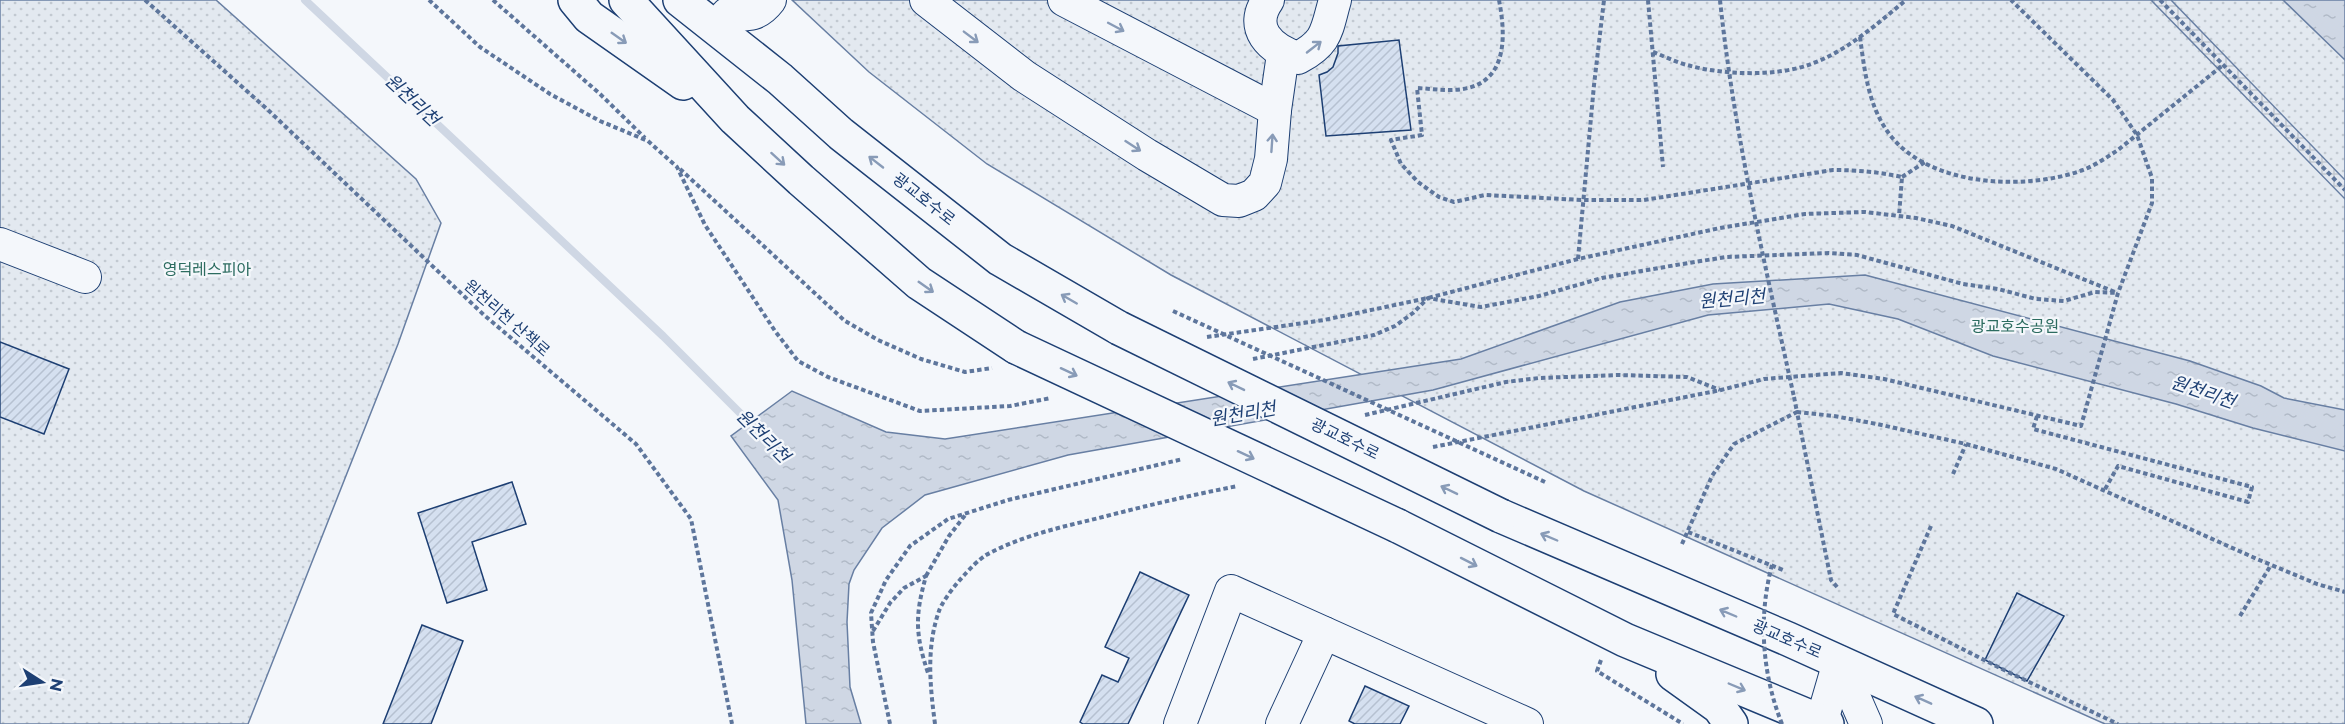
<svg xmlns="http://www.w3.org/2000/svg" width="2345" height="724" font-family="Montserrat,'Noto Sans KR',sans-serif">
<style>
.green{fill:url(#green-dots);stroke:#687fa3;stroke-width:1.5}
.plaza{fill:url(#plaza-grid);stroke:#687fa3;stroke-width:1.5}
.water{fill:url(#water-ripples);stroke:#687fa3;stroke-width:1.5}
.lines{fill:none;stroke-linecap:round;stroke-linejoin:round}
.stream{stroke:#cfd7e4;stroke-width:8}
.building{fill:url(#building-hatch);stroke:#1d3f73;stroke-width:1.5}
.minor-casing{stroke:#1d3f73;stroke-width:34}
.major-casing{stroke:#1d3f73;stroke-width:36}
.path{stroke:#5e769c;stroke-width:4;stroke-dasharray:4.5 3;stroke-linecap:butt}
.minor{stroke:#f4f7fb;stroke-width:32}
.major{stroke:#f4f7fb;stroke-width:33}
.major-bridge-casing{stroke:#1d3f73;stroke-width:36;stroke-linecap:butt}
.path-bridge{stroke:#5e769c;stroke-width:4;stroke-dasharray:4.5 3;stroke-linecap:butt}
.major-bridge{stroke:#f4f7fb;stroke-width:33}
.oneway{stroke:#889bb7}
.labels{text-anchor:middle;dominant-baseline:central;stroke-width:4.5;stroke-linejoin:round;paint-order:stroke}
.street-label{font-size:16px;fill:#1d3f73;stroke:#f4f7fb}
.park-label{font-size:16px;fill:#2c6c60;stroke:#f4f7fb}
.water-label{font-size:18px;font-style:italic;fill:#1d3f73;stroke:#f4f7fb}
</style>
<defs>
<pattern id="green-dots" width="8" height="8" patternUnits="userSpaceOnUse" patternTransform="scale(1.5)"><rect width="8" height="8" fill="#e3e9f0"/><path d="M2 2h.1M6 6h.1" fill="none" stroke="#c2c9d1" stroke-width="1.8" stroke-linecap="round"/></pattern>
<pattern id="plaza-grid" width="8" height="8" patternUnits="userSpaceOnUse" patternTransform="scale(1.5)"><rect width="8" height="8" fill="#e3e8f0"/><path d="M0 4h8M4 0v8" fill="none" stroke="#c2c8d1"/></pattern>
<pattern id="water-ripples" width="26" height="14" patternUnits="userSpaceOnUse" patternTransform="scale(1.5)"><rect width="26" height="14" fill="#cfd7e4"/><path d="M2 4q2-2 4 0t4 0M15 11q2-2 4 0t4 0" fill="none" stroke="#b1bac7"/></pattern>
<pattern id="building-hatch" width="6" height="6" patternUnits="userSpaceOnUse" patternTransform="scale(1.5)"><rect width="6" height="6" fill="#d5e0f0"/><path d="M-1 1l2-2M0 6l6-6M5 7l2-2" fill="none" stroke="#b6c1d1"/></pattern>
</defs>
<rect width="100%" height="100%" fill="#f4f7fb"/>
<g class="green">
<path d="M0 0H216L416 179 441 223 398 344 248 724H0Z"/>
<path d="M792 0H2345V724H2105L1584 491 1171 275 987 164 869 72Z"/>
</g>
<path class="plaza" d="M2151 0H2171L2345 180V199Z"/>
<g class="water">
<path d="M2283 0H2345V60Z"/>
<path d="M1865 275 2190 361 2261 386 2284 398 2345 410V451L2253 428 2176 404 1993 356 1898 319 1829 304 1708 315 1433 390 1068 455 925 495 882 528 854 570 849 584 847 622 850 687 861 724H806L792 580 778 500 731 436 792 391 886 432 945 439 1461 359 1620 302 1713 284Z"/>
</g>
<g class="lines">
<path class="stream" d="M305 0 663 336 756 429"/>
</g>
<g class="building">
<path d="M1399 40 1411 130 1326 136 1319 75 1327 72 1333 67 1338 53V46Z"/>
<path d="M0 342 69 369 44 434 0 417Z"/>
<path d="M512 482 526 524 472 542 487 590 447 603 418 513Z"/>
<path d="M1140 572 1189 595 1128 724H1083L1080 722 1102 675 1118 682 1129 658 1105 647Z"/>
<path d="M2017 593 2064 616 2027 681 1985 660Z"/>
<path d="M422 625 463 641 431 724H383Z"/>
<path d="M1365 686 1409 706 1400 724H1355L1349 721Z"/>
</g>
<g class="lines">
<g class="minor-casing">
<g id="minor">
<path d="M926 0 1024 76 1147 155 1223 200 1239 201 1254 195 1265 183 1271 159 1275 110 1283 54"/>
<path d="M1064 0 1275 110"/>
<path d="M1268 0C1248 28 1270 49 1298 58 1328 42 1326 31 1335 0"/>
<path d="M727 14C747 15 757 17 770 0"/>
<path d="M0 244 85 277"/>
<path d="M1839 662 1866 724"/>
<path d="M1180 724 1231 591 1527 724"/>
<path d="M1282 724 1324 633"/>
<path d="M1821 724 1839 662"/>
</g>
</g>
<g class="major-casing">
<g id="major">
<path d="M575 0 589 17 683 83"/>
<path d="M626 0 735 119 801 180 919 283 1016 347"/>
<path d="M680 0 780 79 841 134 1000 259 1119 328"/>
<path d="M1501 516 1788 639 1976 724"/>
<path d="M1398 526 1625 640 1827 724"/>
<path d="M1673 674 1719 707 1731 724"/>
</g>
</g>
<g class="path">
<path d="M145 0 267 109 484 315 636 444 691 519 732 724"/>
<path d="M429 0 480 47 550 94 600 121 648 141 677 167 705 225 775 331 798 361 828 377 920 411 1010 406 1051 398"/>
<path d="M493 0 600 94 645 138"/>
<path d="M1499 0C1505 31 1509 78 1468 88 1452 92 1434 89 1417 88L1422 135 1391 140 1401 164 1418 182 1439 197 1454 202 1485 195 1583 200H1644L1833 170C1857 170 1879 172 1902 177L1899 216"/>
<path d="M1648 0 1663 167"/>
<path d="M2160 0 2345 190"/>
<path d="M1860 37C1865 74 1869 114 1897 143 1940 187 2028 190 2083 170 2096 165 2107 157 2118 150L2223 65"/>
<path d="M1653 52C1664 56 1675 62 1687 65 1722 75 1777 77 1811 64 1847 51 1877 24 1906 0"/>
<path d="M680 169 845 321 878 340 921 359 965 372 992 368"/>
<path d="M1902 177 1925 162"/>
<path d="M1578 259 1594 85 1604 0"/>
<path d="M1207 337 1324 320 1428 298 1578 259 1720 228 1805 214 1865 212 1916 218 1952 226 2115 292"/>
<path d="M1253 359 1374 335 1395 326 1413 313 1428 298 1481 307 1539 296 1602 278 1676 265 1726 257 1829 253 1857 255 1963 284 1998 289 2036 299 2064 301 2095 292 2118 293"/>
<path d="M1794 397 1797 412 1834 416 1877 424 1966 444 2056 469 2257 559 2317 584 2345 592"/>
<path d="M1365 415 1506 382 1539 378 1619 375 1687 377 1720 390"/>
<path d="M2037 416 2033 429 2252 487 2248 502 2118 466 2104 491"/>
<path d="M1433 447 1721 390 1764 379 1841 373 1884 379 2081 426 2118 293 2152 203V178L2137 135 2113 100 2011 0"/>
<path d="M1953 474 1966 444"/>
<path d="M1931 526 1893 614 2008 672 2118 724"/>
<path d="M1688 532 1783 570"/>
<path d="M1682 544 1712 476 1734 444 1797 412 1831 580 1838 588"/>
<path d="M926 576 949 536 966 514"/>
<path d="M2240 616 2271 565"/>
<path d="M873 631 890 603 904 588 926 576C915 615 915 634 928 673"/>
<path d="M1601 660 1597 671 1683 724"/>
<path d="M890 724 873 642 871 613 886 580 910 546 948 519 1008 500 1183 459"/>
<path d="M935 724C930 686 926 648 939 611 944 596 973 563 986 555 1021 536 1061 527 1099 518 1145 506 1191 495 1238 486"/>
</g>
<use href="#minor" class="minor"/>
<use href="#major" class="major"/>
<g class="major-bridge-casing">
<g id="major-bridge">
<path d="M1119 328 1501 516"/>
<path d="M1016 347 1398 526"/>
</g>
</g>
<g class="path-bridge">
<path d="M1720 0C1734 134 1765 265 1794 397"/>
<path d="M1173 311 1545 482"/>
<path d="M1772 565C1758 617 1762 674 1782 724"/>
</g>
<use href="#major-bridge" class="major-bridge"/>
</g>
<defs><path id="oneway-shaft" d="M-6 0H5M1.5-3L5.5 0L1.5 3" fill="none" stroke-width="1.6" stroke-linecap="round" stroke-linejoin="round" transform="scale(1.5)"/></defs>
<g class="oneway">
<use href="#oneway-shaft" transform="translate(1116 27) rotate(28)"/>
<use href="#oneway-shaft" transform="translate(971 37) rotate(37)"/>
<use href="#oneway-shaft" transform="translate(619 38) rotate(35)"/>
<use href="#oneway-shaft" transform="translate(1314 47) rotate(-38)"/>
<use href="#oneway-shaft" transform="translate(1272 143) rotate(-86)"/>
<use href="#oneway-shaft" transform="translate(1133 146) rotate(33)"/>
<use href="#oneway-shaft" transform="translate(778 159) rotate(42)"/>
<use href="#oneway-shaft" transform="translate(876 162) rotate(-142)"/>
<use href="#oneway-shaft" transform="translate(926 287) rotate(35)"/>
<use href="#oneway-shaft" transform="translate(1069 299) rotate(-150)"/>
<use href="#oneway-shaft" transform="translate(1069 372) rotate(25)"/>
<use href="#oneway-shaft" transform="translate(1236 386) rotate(-154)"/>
<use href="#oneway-shaft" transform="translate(1246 455) rotate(25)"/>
<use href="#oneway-shaft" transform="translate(1449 490) rotate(-154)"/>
<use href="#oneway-shaft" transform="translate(1549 537) rotate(-157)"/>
<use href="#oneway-shaft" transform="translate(1469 562) rotate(27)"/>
<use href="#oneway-shaft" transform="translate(1728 613) rotate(-157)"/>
<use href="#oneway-shaft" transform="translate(1737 687) rotate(23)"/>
<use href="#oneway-shaft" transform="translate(1923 700) rotate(-156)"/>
</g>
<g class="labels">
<g class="street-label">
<text transform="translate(924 199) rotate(38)">광교호수로</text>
<text transform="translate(507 318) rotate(41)">원천리천 산책로</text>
<text transform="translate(1345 439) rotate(26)">광교호수로</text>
<text transform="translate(1787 639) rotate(23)">광교호수로</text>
</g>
<g class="park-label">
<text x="207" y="269">영덕레스피아</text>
<text x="2015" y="326">광교호수공원</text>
</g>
<g class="water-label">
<text transform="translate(412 100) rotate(43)">원천리천</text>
<text transform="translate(1732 299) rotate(-5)">원천리천</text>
<text transform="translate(2203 392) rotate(19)">원천리천</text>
<text transform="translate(1243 414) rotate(-10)">원천리천</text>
<text transform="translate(763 436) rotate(45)">원천리천</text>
</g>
</g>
<g transform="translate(42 682) rotate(102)" stroke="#f4f7fb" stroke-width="4.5" paint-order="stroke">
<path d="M0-4.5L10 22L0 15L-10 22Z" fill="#1d3f73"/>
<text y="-9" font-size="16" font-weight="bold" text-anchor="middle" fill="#1d3f73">N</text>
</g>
</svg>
